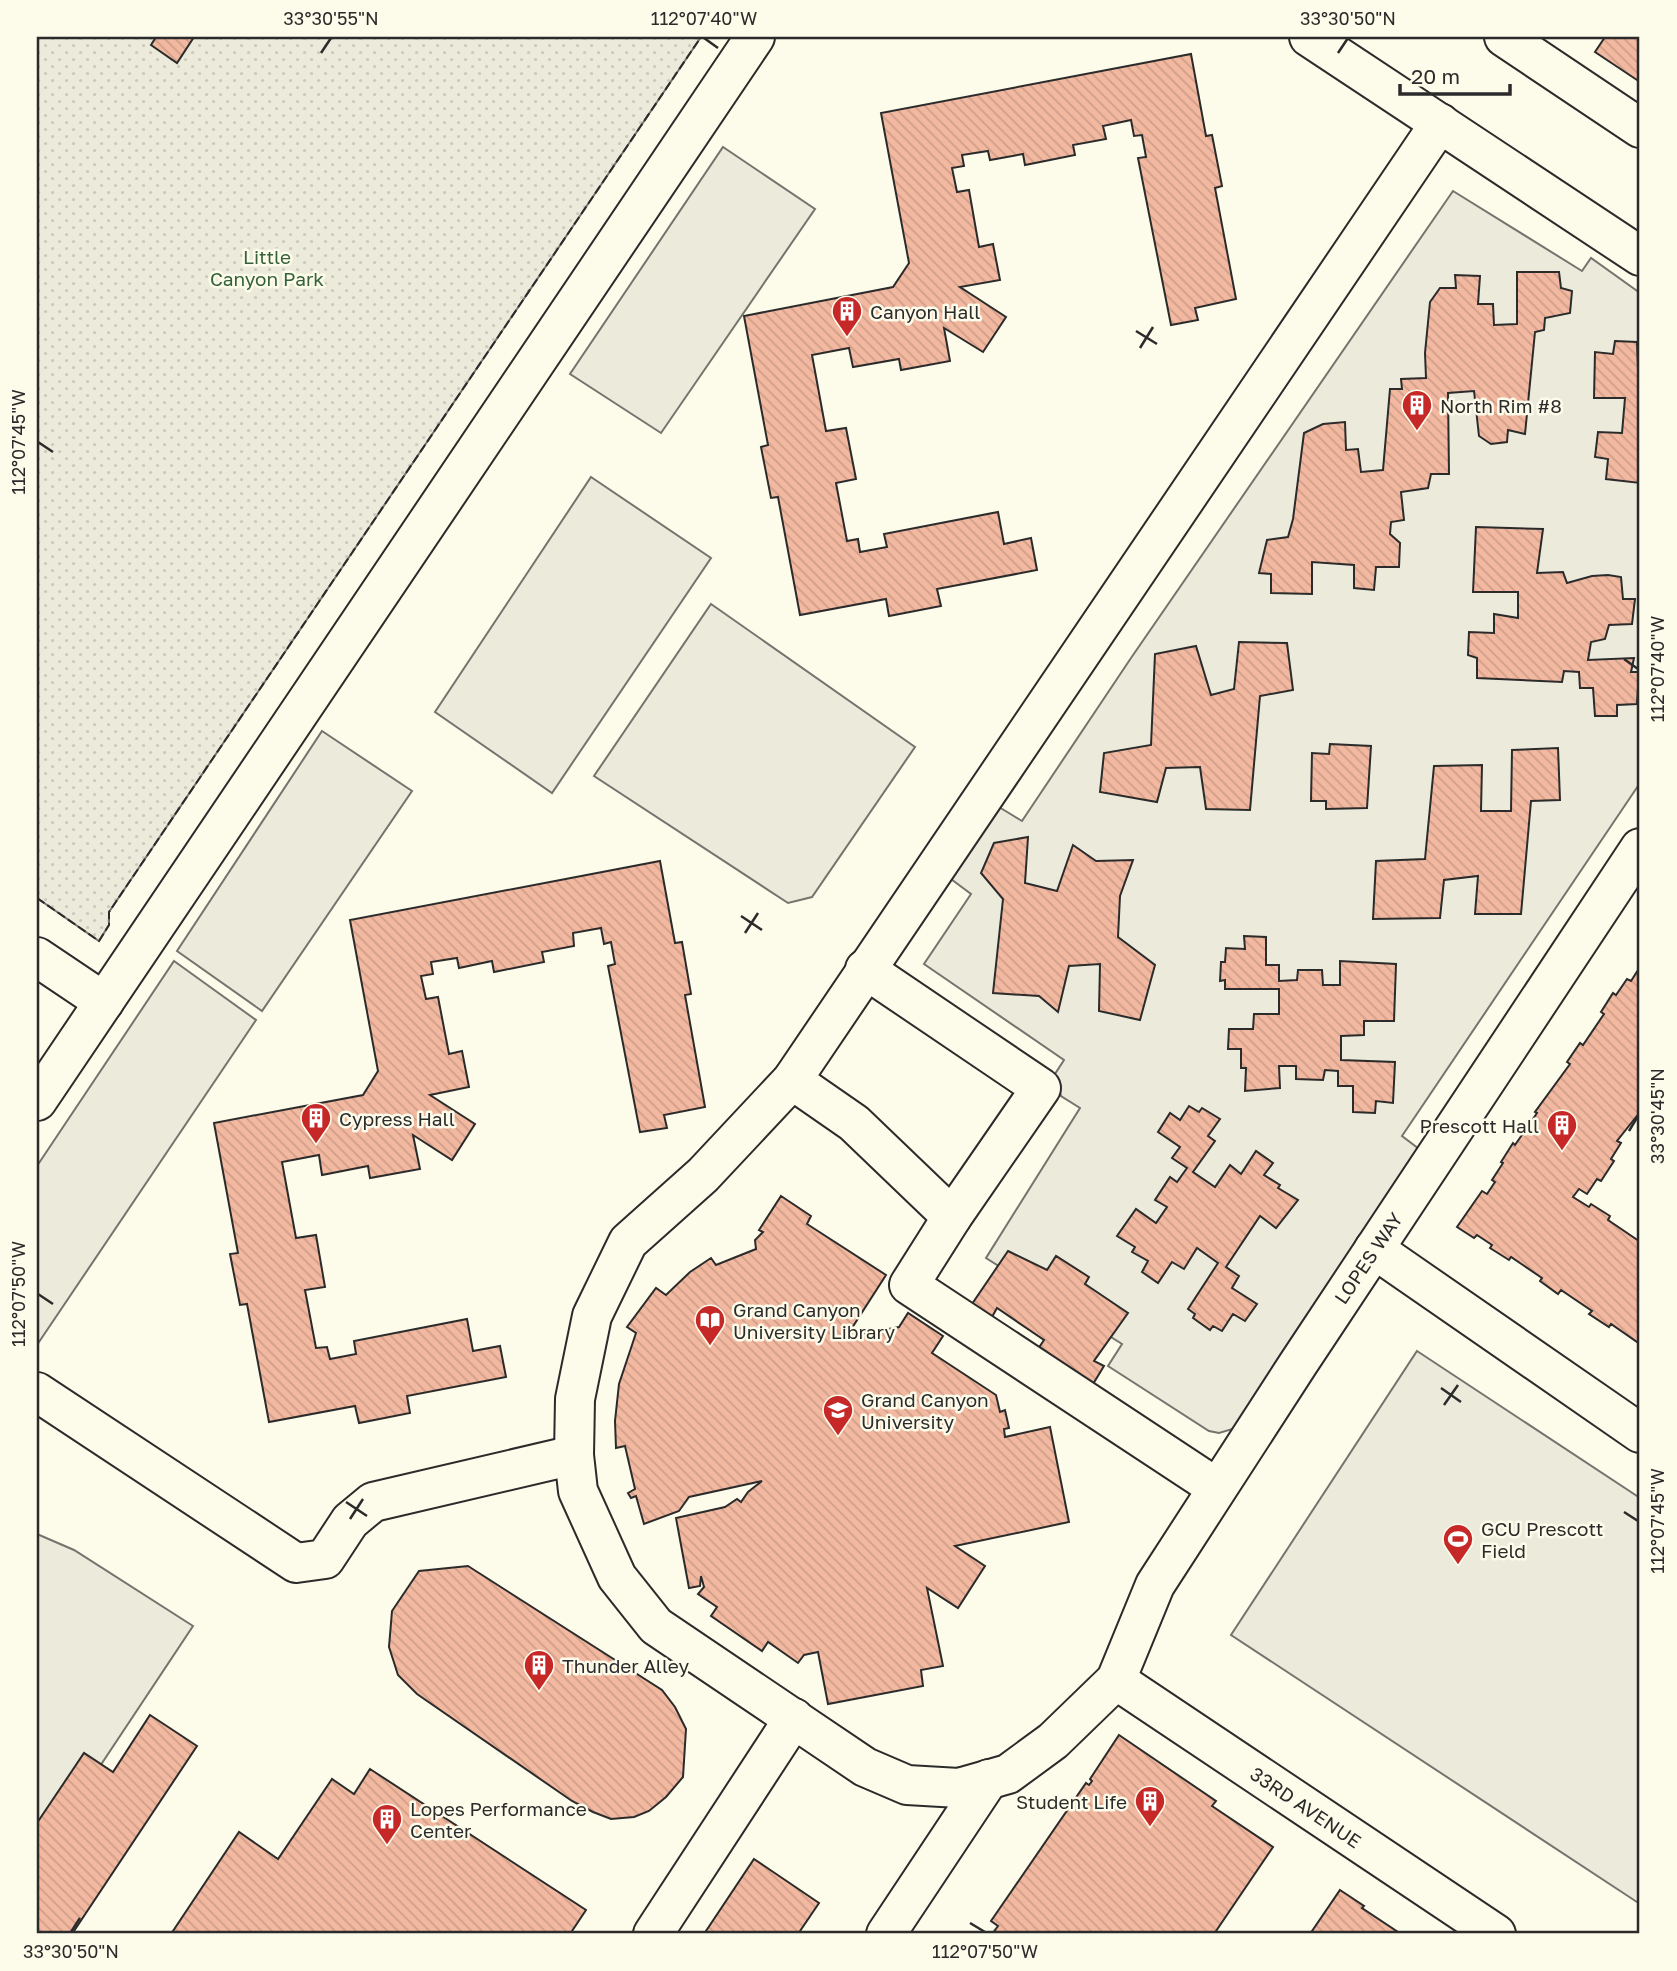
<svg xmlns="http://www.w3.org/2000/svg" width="1677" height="1971" font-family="'Golos Text',sans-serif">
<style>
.grass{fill:#ecebdb;stroke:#74746e;stroke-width:2}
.park{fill:url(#park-dots);stroke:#74746e;stroke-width:2}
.building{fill:url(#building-back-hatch);stroke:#2b2b2b;stroke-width:2}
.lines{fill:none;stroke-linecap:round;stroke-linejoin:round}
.minor-casing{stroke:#2b2b2b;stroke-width:42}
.minor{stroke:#fdfbea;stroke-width:38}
.fence{stroke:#2b2b2b;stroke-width:2;stroke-dasharray:9 3.5;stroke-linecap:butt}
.ticks{fill:none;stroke:#2b2b2b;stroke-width:2.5}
.labels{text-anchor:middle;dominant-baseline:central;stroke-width:5;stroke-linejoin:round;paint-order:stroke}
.park-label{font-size:19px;fill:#34623c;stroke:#fdfbea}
.poi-label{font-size:19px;fill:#2b2b2b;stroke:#fdfbea;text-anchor:start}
.street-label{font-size:19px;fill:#2b2b2b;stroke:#fdfbea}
.neatline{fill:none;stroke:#2b2b2b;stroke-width:2.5}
.ticks-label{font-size:18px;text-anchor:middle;fill:#2b2b2b}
</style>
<defs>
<pattern id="park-dots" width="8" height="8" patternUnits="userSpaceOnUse" patternTransform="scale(1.75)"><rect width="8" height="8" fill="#ecebdb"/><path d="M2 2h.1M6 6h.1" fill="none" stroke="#cbcabc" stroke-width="1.8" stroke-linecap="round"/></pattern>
<pattern id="building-back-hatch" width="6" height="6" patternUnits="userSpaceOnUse" patternTransform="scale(1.75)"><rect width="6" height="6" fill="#f2b8a0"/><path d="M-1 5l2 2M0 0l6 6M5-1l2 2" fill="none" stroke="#d09e8a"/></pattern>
</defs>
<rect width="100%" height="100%" fill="#fdfbea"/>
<g class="grass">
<path d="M723 147 815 209 661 433 570 374Z"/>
<path d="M1453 191 1582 271 1591 258 1640 293V783L1402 1136 1423 1152 1236 1428 1219 1433 1209 1431 1108 1366 1122 1344 986 1258 1080 1108 1061 1096 1055 1074 1064 1060 924 964 971 894 951 879 999 807 1022 821 1131 658Z"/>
<path d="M591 477 711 558 552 793 435 712Z"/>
<path d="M711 604 915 747 812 897 788 903 594 776Z"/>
<path d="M322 731 412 791 262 1011 177 951Z"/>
<path d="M174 961 256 1020 39 1342 37 1340V1166Z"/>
<path d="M1417 1351 1640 1498V1904L1231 1635Z"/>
<path d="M37 1534 74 1550 193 1626 37 1861Z"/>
</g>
<path class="park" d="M37 37H701L109 912V925L99 941 37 898Z"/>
<g class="building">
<path d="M156 37H194L177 63 151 45Z"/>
<path d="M1605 37H1640V82L1595 52Z"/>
<path d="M1191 54 1206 136 1212 135 1222 186 1215 188 1236 299 1195 308 1198 320 1171 325 1138 158 1146 157 1142 135 1134 136 1131 120 1103 126 1106 139 1073 145 1075 155 1025 165 1023 154 990 160 988 151 962 155 964 166 952 168 957 192 969 190 979 247 993 244 1000 280 960 287 1006 317 983 352 944 328 950 361 901 370 899 359 853 367 849 348 812 355 826 431 846 428 856 479 836 483 847 541 858 539 860 552 887 547 884 534 998 512 1004 544 1031 538 1037 570 937 589 941 606 889 616 886 599 800 615 778 497 771 498 761 447 768 445 744 316 893 287 909 263 881 113Z"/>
<path d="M1517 272H1559L1561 288 1572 291 1570 313 1545 318 1544 330 1535 332 1525 434 1508 430 1507 442 1491 444 1479 436 1474 391 1448 393 1449 474H1431L1428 488 1401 492 1404 520 1391 522 1390 534 1400 543 1399 567H1376L1374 590 1354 588V565L1312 562V594L1271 593V574L1259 573 1267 540 1288 537 1293 519 1304 433 1323 424 1345 422 1346 450 1358 449 1361 472 1383 470 1390 389H1402L1401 379 1426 378 1425 353 1430 302 1440 288H1456L1455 275 1480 276 1478 304H1493L1494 325 1517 324Z"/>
<path d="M1615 341 1637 342 1638 367H1640V483L1606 479 1608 459 1595 457 1598 432 1622 433 1625 398H1594L1595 352 1613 354Z"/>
<path d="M1476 527 1543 529 1537 573 1563 572 1567 583 1592 576 1608 575 1621 577 1623 599H1635L1632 624 1609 625 1605 639 1591 642 1588 660 1634 658 1631 672H1639L1637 704 1617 705V716H1595L1593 688H1580L1579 672 1564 671 1562 682 1477 678V658L1468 655 1469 632 1494 633V614L1518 618V592H1473Z"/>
<path d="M1239 642 1287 643 1293 690 1260 696 1250 810 1206 809 1200 767 1166 768 1157 802 1100 792 1104 753 1151 745 1155 654 1196 646 1211 695 1234 689Z"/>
<path d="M1330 744 1371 746 1367 808 1326 809V801H1311L1312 753 1329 754Z"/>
<path d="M1558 748 1560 800 1531 801 1521 914H1475L1478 876 1444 880 1440 918 1373 919 1376 861 1425 859 1434 766 1482 765 1481 811H1511L1512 750Z"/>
<path d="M1028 837 1025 883 1057 891 1073 845 1096 861 1133 860 1120 896 1118 937 1155 965 1140 1020 1099 1011 1100 964 1069 966 1058 1012 1039 996 993 993 1003 899 981 873 994 843Z"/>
<path d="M660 861 675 943 682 942 691 994 685 995 705 1107 664 1115 667 1128 640 1132 608 966 615 964 611 942 604 944 601 928 573 933 574 946 542 952 544 962 494 972 492 961 459 968 457 958 431 962 433 974 421 976 426 999 438 997 449 1054 462 1051 469 1087 430 1095 475 1124 452 1160 413 1135 420 1169 370 1178 368 1166 322 1175 319 1155 282 1162 296 1238 316 1235 325 1287 305 1290 316 1348 327 1347 330 1359 356 1354 354 1341 467 1319 473 1351 500 1346 506 1377 407 1396 410 1413 359 1423 355 1406 269 1422 247 1304 240 1305 230 1254 238 1253 214 1123 363 1095 378 1071 350 920Z"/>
<path d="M1244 936 1266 937V965H1279V981L1297 980 1298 970H1322L1323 985H1340V961L1396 964 1394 1021H1364V1035L1341 1036V1060L1395 1062 1393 1103 1376 1101 1375 1113 1353 1112V1086H1338V1071L1325 1070 1323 1080 1296 1079V1066H1279L1280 1088 1245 1091 1246 1068H1241V1049H1228L1229 1029H1253L1254 1014H1279V989H1225V980L1220 981 1221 962H1225L1226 948 1245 949Z"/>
<path d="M1640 967V1112L1617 1141 1621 1143 1611 1159 1614 1161 1601 1181 1597 1179 1587 1194 1579 1189 1573 1197 1589 1207 1591 1204 1610 1216 1608 1220 1639 1241 1640 1239V1344L1611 1324 1609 1327 1589 1314 1592 1311 1561 1290 1558 1294 1540 1281 1542 1278 1511 1257 1509 1260 1490 1248 1492 1245 1477 1235 1474 1238 1457 1227 1482 1191 1487 1194 1495 1182 1492 1180 1503 1163 1501 1162 1513 1143 1515 1145 1537 1113 1535 1112 1570 1064 1567 1062 1580 1043 1583 1045 1604 1014 1601 1012 1613 993 1616 995 1627 979 1631 981Z"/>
<path d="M1189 1106 1199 1112 1202 1108 1220 1119 1208 1136 1215 1141 1193 1172 1215 1187 1230 1165 1241 1174 1256 1151 1273 1163 1264 1175 1280 1185 1278 1188 1298 1200 1276 1228 1260 1216 1226 1267 1239 1276 1232 1288 1257 1304 1245 1321 1233 1314 1222 1331 1213 1326 1210 1330 1193 1318 1195 1314 1188 1309 1218 1263 1197 1248 1184 1269 1172 1262 1158 1283 1142 1272 1148 1261 1132 1252 1135 1247 1117 1236 1136 1209 1156 1223 1167 1207 1155 1200 1170 1177 1177 1182 1187 1168 1172 1158 1180 1147 1158 1132 1170 1113 1180 1120Z"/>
<path d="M781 1196 811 1216 807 1224 886 1275 852 1328 862 1334 899 1327 908 1313 943 1336 932 1353 996 1395 1000 1412 1005 1410 1009 1428 1004 1429 1005 1437 1050 1427 1069 1522 955 1546 985 1566 958 1608 927 1588 943 1666 921 1670 923 1686 828 1704 818 1652 804 1655 798 1663 768 1642 762 1651 711 1616 717 1607 698 1594 704 1587 701 1576 700 1586 689 1588 676 1518 725 1507 737 1499 741 1502 748 1492 762 1481 689 1497 679 1511 644 1524 636 1496 631 1498 628 1493 635 1489 625 1446 616 1448 615 1421 619 1384 636 1333 627 1327 656 1288 666 1295 690 1272 711 1258 716 1265 756 1249 755 1240 763 1232 759 1230Z"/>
<path d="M1008 1251 1047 1270 1056 1256 1089 1277 1085 1284 1128 1313 1094 1361 1104 1366 1093 1384 1038 1349 1044 1340 997 1308 992 1317 972 1304Z"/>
<path d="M468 1566 662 1690 675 1707 686 1729 683 1777 666 1797 649 1811 634 1817 611 1819 593 1812 572 1801 417 1694 398 1675 389 1647 392 1611 419 1571Z"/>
<path d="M150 1715 197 1746 72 1934H37V1823L84 1753 113 1772Z"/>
<path d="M1119 1735 1216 1801 1212 1806 1273 1847 1214 1934H992L998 1926 991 1921 1086 1783 1089 1785 1092 1781 1090 1779Z"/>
<path d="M370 1769 586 1910 570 1934H171L239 1832 278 1859 332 1779 354 1794Z"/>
<path d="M754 1859 819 1903 798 1934H704Z"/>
<path d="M1340 1890 1364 1906 1362 1908 1401 1934H1310Z"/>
</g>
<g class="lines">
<g class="minor-casing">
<g id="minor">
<path d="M1309 37 1640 256"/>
<path d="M1504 37 1640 128"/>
<path d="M1440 123 792 1080 703 1175 628 1242 592 1316 575 1399 574 1455 578 1491 617 1577 656 1626 865 1767 907 1785 959 1788 1008 1774 1053 1741 1116 1680 1155 1585 1298 1364 1640 848"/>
<path d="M37 957 104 1002"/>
<path d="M792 1080 854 1123 952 1217 1041 1088 865 969"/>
<path d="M37 1101 755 37"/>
<path d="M952 1217 909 1285 1217 1488"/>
<path d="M1374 1249 1640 1433"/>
<path d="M37 1392 296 1563 325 1559 350 1521 373 1502 574 1455"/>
<path d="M1116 1680 1496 1934"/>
<path d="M653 1934 794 1718"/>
<path d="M886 1934 989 1779"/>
</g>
</g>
<use href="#minor" class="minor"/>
<path class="fence" d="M37 898 99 941 109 925V912L701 37"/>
</g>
<path class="ticks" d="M704 38 718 48M321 53 331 38M1338 53 1348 38M1136 331 1157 344M1140 348 1153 327M38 442 53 452M1624 659 1638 669M741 916 762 930M745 933 758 913M1629 1131 1638 1116M38 1294 53 1304M1441 1388 1461 1402M1444 1405 1458 1385M346 1502 367 1516M1624 1512 1638 1521M350 1519 363 1499M970 1923 985 1932M71 1932 80 1918"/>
<defs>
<g id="building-pin" transform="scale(1.575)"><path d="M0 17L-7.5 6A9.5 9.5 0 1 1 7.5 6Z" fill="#c62828" stroke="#fdfbea"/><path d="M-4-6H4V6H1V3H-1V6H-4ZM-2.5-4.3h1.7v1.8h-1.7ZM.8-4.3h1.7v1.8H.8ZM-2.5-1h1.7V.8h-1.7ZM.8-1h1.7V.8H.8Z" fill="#fff"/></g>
<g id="library-pin" transform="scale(1.575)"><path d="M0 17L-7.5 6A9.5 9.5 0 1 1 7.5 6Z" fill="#c62828" stroke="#fdfbea"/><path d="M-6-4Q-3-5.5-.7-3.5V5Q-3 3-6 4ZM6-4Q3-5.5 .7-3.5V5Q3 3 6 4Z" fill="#fff"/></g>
<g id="university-pin" transform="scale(1.575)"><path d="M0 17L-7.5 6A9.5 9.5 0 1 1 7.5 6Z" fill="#c62828" stroke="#fdfbea"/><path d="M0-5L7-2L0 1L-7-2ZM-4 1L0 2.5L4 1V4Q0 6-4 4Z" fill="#fff"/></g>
<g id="stadium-pin" transform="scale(1.575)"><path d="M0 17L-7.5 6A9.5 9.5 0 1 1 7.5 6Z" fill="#c62828" stroke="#fdfbea"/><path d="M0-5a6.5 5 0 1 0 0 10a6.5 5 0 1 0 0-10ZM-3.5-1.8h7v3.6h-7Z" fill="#fff"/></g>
</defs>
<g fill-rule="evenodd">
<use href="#building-pin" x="847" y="311"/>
<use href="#building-pin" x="1417" y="405"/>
<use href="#building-pin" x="316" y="1118"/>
<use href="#building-pin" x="1562" y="1125"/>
<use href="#library-pin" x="710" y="1320"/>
<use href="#university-pin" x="838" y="1410"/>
<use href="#stadium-pin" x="1458" y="1539"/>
<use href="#building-pin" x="539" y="1665"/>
<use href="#building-pin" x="1150" y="1801"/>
<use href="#building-pin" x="387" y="1819"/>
</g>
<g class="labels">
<g class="park-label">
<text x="267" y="256">Little<tspan x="267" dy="22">Canyon Park</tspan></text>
</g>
<g class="poi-label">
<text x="870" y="311">Canyon Hall</text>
<text x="1440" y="405">North Rim #8</text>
<text x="339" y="1118">Cypress Hall</text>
<text x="1539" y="1125" text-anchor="end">Prescott Hall</text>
<text x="733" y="1309">Grand Canyon<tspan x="733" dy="22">University Library</tspan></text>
<text x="861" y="1399">Grand Canyon<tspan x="861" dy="22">University</tspan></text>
<text x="1481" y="1528">GCU Prescott<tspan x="1481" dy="22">Field</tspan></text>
<text x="562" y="1665">Thunder Alley</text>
<text x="1127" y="1801" text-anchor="end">Student Life</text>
<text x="410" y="1808">Lopes Performance<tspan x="410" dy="22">Center</tspan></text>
</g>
<g class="street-label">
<text transform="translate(1368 1258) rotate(-56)">LOPES WAY</text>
<text transform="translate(1306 1807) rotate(34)">33RD AVENUE</text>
</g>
</g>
<rect width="1677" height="1971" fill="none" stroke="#fdfbea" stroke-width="77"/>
<path d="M1400 84v10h110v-10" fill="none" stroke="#2b2b2b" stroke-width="3.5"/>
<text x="1411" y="84" font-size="21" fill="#2b2b2b" stroke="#fdfbea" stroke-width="5" paint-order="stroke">20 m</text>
<rect x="38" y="38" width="1600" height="1894" class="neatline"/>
<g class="ticks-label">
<text x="331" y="25">33°30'55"N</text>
<text x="704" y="25">112°07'40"W</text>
<text x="1348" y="25">33°30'50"N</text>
<text transform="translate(19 442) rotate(-90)" y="6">112°07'45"W</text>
<text transform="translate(1658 669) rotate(-90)" y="6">112°07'40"W</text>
<text transform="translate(1658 1116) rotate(-90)" y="6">33°30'45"N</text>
<text transform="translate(19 1294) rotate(-90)" y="6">112°07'50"W</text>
<text transform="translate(1658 1521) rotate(-90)" y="6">112°07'45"W</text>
<text x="71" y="1958">33°30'50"N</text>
<text x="985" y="1958">112°07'50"W</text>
</g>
</svg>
